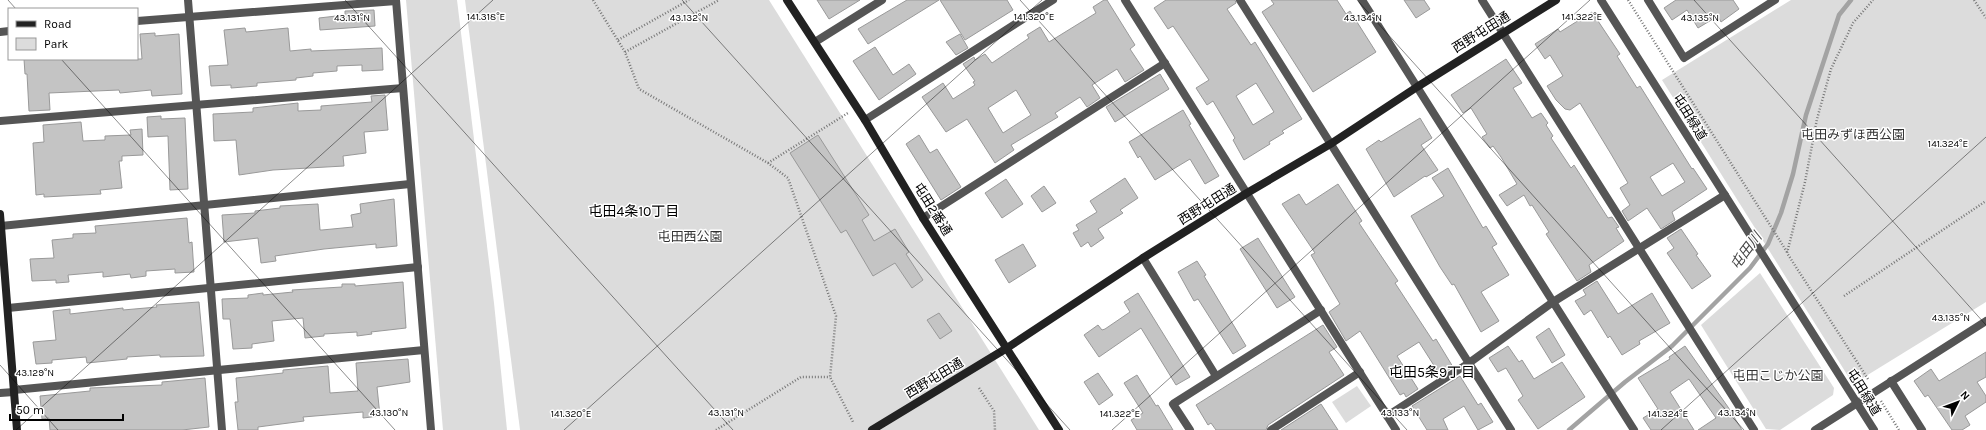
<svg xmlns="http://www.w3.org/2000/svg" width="1986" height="430" font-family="Karla,'Noto Sans JP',sans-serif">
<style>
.green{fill:#dcdcdc}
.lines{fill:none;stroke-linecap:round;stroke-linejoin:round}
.stream{stroke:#a3a3a3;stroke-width:4.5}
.building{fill:#c4c4c4;stroke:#999;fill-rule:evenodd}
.path{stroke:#777;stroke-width:2.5;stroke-dasharray:1 2;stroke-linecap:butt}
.street{stroke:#555;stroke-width:8}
.secondary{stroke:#222;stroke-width:8}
.ticks{fill:none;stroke:#000;stroke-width:1;stroke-opacity:0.45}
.labels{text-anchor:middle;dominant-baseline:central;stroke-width:3;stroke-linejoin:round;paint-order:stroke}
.street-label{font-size:13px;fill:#000;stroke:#fff}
.park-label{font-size:13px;fill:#333;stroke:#fff}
.neighbourhood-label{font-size:14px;fill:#000;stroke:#fff}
.water-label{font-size:14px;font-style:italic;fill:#444;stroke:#fff}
.ticks-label{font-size:10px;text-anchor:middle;fill:#000;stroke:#fff;stroke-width:3;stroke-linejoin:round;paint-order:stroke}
</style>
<rect width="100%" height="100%" fill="#fff"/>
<g class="green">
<path d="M406 0H457L494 303 507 430H443Z"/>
<path d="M465 0H769L1039 430H520Z"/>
<path d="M1791 0H1986V302L1853 384 1662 80Z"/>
<path d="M1760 273 1834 388 1833 395 1780 430 1766 429 1701 325Z"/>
<path d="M1357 386 1371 406 1346 423 1332 402Z"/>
</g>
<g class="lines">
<path class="stream" d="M1569 430 1625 382 1672 346 1750 268 1768 244 1781 213 1793 174 1806 115 1839 15 1851 0"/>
</g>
<g class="building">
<path d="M817 0H860L829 19Z"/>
<path d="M907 0H939L868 44 858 29Z"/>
<path d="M940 0H1007L1013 10 965 40Z"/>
<path d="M1104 0H1107L1135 45 1130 49 1144 70 1125 82 1117 69 1092 85 1100 98 1087 107 1080 97 1055 113 1058 117 1011 145 1014 150 995 163 967 119 946 132 922 97 943 83 953 99 975 85 973 82 975 81 963 64 974 57 975 60 985 54 992 63 1029 38 1027 35 1040 27 1049 42 1096 13 1093 7ZM1016 90 1031 115 1003 133 988 108Z"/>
<path d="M1166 0H1235L1236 3 1227 9 1251 45 1255 42 1302 119 1282 131 1284 133 1269 142 1270 144 1244 160 1233 140 1235 138 1213 101 1207 105 1196 88 1209 80 1173 26 1168 29 1154 8ZM1256 83 1274 112 1253 125 1236 96Z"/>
<path d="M1271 0H1337L1346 14 1350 11 1376 52 1313 92 1262 12 1274 4Z"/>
<path d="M1404 0H1424L1430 9 1416 18Z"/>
<path d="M1676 0H1733L1739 9 1721 22 1718 16 1698 28 1687 10 1672 20 1664 8Z"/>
<path d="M374 10 375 26 320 30 319 18 345 15V11Z"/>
<path d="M1592 12 1620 54 1617 56 1637 88 1640 86 1692 169 1693 168 1707 189 1672 212 1675 220 1661 229 1647 208 1628 221 1622 211 1630 205 1620 188 1628 183 1611 154 1580 103 1570 110 1565 109 1556 100 1547 86 1563 76 1550 55 1545 59 1535 44 1558 29 1560 32ZM1673 163 1685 182 1662 196 1650 177Z"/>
<path d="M245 28 246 32 288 28 290 51 311 49V51L382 48 383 70 362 71V65L337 66V71L313 73V76L296 78V80L257 83V86L231 88V85L211 86 209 66 228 65 224 30Z"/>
<path d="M155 33V36L179 34 182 94 152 96 151 90 120 93 119 90 49 93 50 110 29 111 27 74H25L24 59H142L140 34Z"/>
<path d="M960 34 968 48 956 55 946 42Z"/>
<path d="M875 47 893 75 909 64 916 74 879 100 853 61Z"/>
<path d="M1506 59 1522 83 1513 88 1532 118 1541 113 1548 123 1546 125 1553 136 1551 138 1571 168 1574 165 1608 218 1612 217 1619 227 1616 228 1624 241 1589 265 1591 272 1577 281 1546 234 1549 232 1532 205 1530 206 1524 195 1507 206 1499 195 1517 184 1501 157 1493 146 1490 148 1482 137 1487 134 1471 108 1463 113 1451 95Z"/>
<path d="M1160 74 1169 89 1115 122 1106 107Z"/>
<path d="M385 95 388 130 364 132 366 153 343 156 344 166 273 170 239 175 236 140 214 141 213 114 253 112V108L298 103V111L321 110V106L372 102 371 96Z"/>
<path d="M1183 110 1191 124 1189 125 1219 176 1205 184 1190 159 1155 180 1140 156 1138 158 1129 142Z"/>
<path d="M161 116V119L185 118 188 189 170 190 168 136 148 137 147 117Z"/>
<path d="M1420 118 1432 138 1421 145 1438 170 1426 177 1425 176 1394 197 1366 149 1379 140 1381 142Z"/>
<path d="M81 122 83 141 105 140V136L131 135 130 130 142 129 143 155 122 156V161H119L122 188 100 190 101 194 44 197V194L36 195 33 143 44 142 43 125Z"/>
<path d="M818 135 869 215 862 220 874 241 895 229 909 252 906 254 923 280 912 288 895 263 873 276 846 230 841 233 790 153Z"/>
<path d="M919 135 930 153 937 149 961 187 941 200 906 144Z"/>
<path d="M1448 168 1483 228 1486 226 1497 244 1492 247 1509 275 1481 292 1499 321 1481 332 1454 284 1452 285 1440 267 1411 216 1444 196 1432 178Z"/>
<path d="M1125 178 1138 198 1120 210 1123 213 1098 229 1104 238 1091 247 1088 242 1081 247 1073 233 1079 230 1076 225 1097 212 1090 201Z"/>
<path d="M1006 179 1023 204 1002 218 985 193Z"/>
<path d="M1338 184 1362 221 1359 223 1398 281 1395 283 1433 341 1436 339 1453 367 1440 375 1419 342 1397 356 1418 389 1406 397 1404 393 1400 395 1360 331 1346 341 1329 312 1340 304 1311 255 1315 253 1282 204 1299 194 1306 205Z"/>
<path d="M1044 186 1056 203 1042 212 1031 196Z"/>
<path d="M394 199 397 246 376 248V244L324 249 275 256 276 261 261 263 258 238 224 242 222 215 255 213V211L280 208V206L318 204 320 230H322L353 227 351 215 361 213 360 204Z"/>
<path d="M187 218 189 243 192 242 194 272 175 273V269L146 271V276L131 278 130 274 103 277V272L68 275 69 282 56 283V280L32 281 30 259 54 258 52 240 73 238V234L96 233 95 226Z"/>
<path d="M1681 229 1698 254 1696 255 1711 276 1692 289 1667 253 1674 248 1667 238Z"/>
<path d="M1258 238 1295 297 1277 308 1240 249Z"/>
<path d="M1023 244 1036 266 1009 283 995 260Z"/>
<path d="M1197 261 1206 275 1204 276 1246 346 1233 354 1198 299 1194 301 1178 272Z"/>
<path d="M1597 281 1618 314 1652 293 1670 323 1639 341 1640 344 1622 355 1610 336 1608 338 1591 310 1584 315 1575 301 1586 295 1583 290Z"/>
<path d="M403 282 406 328 371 332 372 334 357 336V332L324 334V336L305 338 303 318 272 321 274 341 252 344V348L233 349 230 319H223L222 299 248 298V295L263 293V295L293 292 292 290 342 287V284H355V286Z"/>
<path d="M1138 293 1190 377 1176 385 1141 328 1099 357 1084 335 1098 325 1102 330 1105 329 1130 312 1124 302Z"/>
<path d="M199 302 204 356 160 357V355L127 357V359L87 363 86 357 52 360V363L36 364 33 342 56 340 53 311 70 309V314L123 308V310L157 307 156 305Z"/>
<path d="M939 313 952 331 940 339 927 320Z"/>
<path d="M1323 325 1337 347 1329 352 1344 375 1268 425 1266 430H1216L1211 423 1208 425 1196 405Z"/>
<path d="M1549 328 1565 355 1552 363 1536 337Z"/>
<path d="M1508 346 1519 362 1522 360 1534 379 1562 362 1585 397 1538 429 1518 400 1523 396 1506 368 1498 372 1489 358Z"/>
<path d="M1685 346 1728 407 1742 430H1698L1716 418 1689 379 1670 392 1694 430H1651L1643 418 1658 409 1638 378 1670 359 1669 357Z"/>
<path d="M1986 352V377L1977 382 1986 396V402L1965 416 1970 425 1962 430H1952L1928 395 1925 397 1914 381 1931 369 1939 381Z"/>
<path d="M408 359 410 382 377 387 380 416 363 418V412L303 417 304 421 258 427V430H238L235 402H238L236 378 283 373V370L328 366 330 393 358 391 356 363Z"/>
<path d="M1098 373 1113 395 1099 405 1084 382Z"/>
<path d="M1137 375 1156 406 1158 405 1173 430H1137L1131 420 1143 413 1124 383Z"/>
<path d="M1460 376 1478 405 1481 403 1493 422 1478 430 1464 406 1443 419 1448 430H1427L1412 406Z"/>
<path d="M205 378 209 427 182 430H50L49 418 42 419 40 396 90 391V388L162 385V382Z"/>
<path d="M1321 404 1338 430H1281Z"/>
</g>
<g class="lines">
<g class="path">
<path d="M593 0 625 52 639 89 768 163 788 178 836 316 830 377 853 422"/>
<path d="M1628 0 1787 252"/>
<path d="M1974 0 1986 18"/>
<path d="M618 40 689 0"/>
<path d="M625 52 719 0"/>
<path d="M768 163 848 113"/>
<path d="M1844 296 1986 201"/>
<path d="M1868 379 1787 253 1805 182 1817 119 1831 69 1853 23 1873 0"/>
<path d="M979 388 994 411 995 430"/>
<path d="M1881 401 1899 430"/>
<path d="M716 430 801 377H830"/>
</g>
<g class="street">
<path d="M188 0 222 430"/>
<path d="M396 0 431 430"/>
<path d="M1125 0 1396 430"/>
<path d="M1240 0 1511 430"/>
<path d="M1362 0 1634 430"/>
<path d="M1482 0 1754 430"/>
<path d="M1601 0 1874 430"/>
<path d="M1648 0 1684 58 1775 0"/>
<path d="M137 21 396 1"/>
<path d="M0 32 9 31"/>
<path d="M815 42 882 0"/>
<path d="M865 120 1053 0"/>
<path d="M0 121 403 88"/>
<path d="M923 218 1165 63"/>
<path d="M1 226 410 184"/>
<path d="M1143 258 1216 376"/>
<path d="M8 308 418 267"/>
<path d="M1891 381 1922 430"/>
<path d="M14 390 424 350"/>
<path d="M0 393 14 392"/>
<path d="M1387 416 1469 363 1553 302 1725 195"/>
<path d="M1190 430 1173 404 1321 310"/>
<path d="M1271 430 1360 372"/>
<path d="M1815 430 1986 321"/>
</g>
<g class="secondary">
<path d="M787 0 865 120 923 218 1059 430"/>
<path d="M0 214 17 430"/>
<path d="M872 430 1007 348 1143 258 1247 193 1332 143 1417 87 1556 0"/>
</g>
</g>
<path class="ticks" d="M8 0 16 9M345 0 733 430M682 0 1070 430M1020 0 1407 430M1357 0 1744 430M1694 0 1986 325M61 59 395 430M0 365 58 430M16 430 493 0M564 430 1042 0M1112 430 1590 0M1661 430 1986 137"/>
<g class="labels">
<g class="street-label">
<text transform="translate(1481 32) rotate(-32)">西野屯田通</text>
<text transform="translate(1690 117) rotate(58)">屯田緑道</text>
<text transform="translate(1207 204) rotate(-32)">西野屯田通</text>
<text transform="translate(933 209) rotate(58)">屯田2番通</text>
<text transform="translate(934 378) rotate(-31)">西野屯田通</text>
<text transform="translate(1864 392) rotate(58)">屯田緑道</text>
</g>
<g class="park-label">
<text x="1853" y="134">屯田みずほ西公園</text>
<text x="690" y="236">屯田西公園</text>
<text x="1778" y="375">屯田こじか公園</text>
</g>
<g class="neighbourhood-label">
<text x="634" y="211">屯田4条10丁目</text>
<text x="1432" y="372">屯田5条9丁目</text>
</g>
<g class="water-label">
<text transform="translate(1746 251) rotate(-53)">屯田川</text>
</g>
</g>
<g class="ticks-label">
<text x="1582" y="20">141.322°E</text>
<text x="486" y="20">141.318°E</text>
<text x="1034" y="20">141.320°E</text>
<text x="352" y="21">43.131°N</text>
<text x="689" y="21">43.132°N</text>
<text x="1363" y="21">43.134°N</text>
<text x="1700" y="21">43.135°N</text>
<text x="1948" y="147">141.324°E</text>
<text x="1951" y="321">43.135°N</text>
<text x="35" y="376">43.129°N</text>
<text x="389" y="416">43.130°N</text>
<text x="726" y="416">43.131°N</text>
<text x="1400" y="416">43.133°N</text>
<text x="1737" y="416">43.134°N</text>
<text x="571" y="417">141.320°E</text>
<text x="1120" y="417">141.322°E</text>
<text x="1668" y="417">141.324°E</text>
</g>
<rect x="8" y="8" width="130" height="52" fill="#ffffff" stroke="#999999"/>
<rect x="16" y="21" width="20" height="6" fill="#222222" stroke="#999999"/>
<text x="44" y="28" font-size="12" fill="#000000">Road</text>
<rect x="16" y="38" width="20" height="12" fill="#dcdcdc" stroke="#999999"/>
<text x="44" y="48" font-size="12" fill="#000000">Park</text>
<g transform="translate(1958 402) rotate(48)" stroke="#ffffff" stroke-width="3" paint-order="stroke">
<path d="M0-3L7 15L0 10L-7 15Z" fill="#000000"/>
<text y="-6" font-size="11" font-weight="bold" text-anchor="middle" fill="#000000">N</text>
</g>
<path d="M10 414v6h113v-6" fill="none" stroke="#000000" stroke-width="2"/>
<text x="16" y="414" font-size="12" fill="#000000" stroke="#ffffff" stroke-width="3" paint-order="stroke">50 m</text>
</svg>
